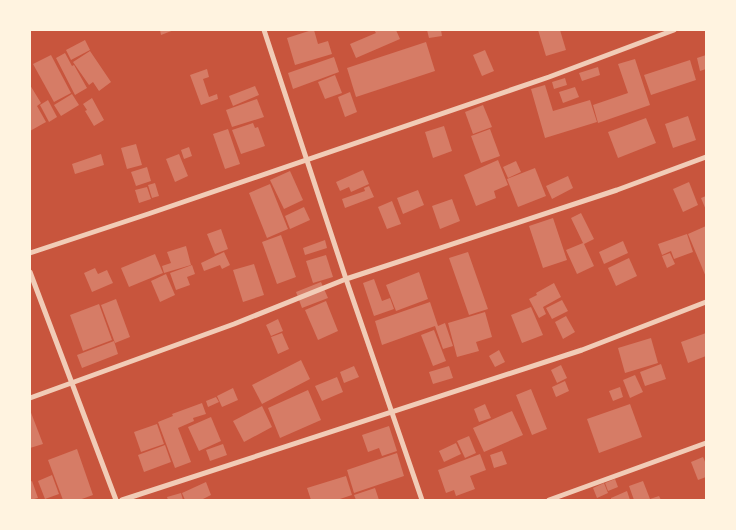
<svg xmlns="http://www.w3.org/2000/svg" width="736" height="530" font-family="'Open Sans',sans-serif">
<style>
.building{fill:#d67c66}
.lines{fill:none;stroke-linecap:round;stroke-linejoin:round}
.minor{stroke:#f1ccb7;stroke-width:5}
</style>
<rect width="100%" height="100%" fill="#c8553d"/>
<g class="building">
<path d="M160 30H174L161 35Z"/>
<path d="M312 30H314L318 44 328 41 332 54 295 65 287 38Z"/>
<path d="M374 30H396L400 39 356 58 350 44 376 33Z"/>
<path d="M427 30H441L442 36 429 38Z"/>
<path d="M538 30H560L566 50 546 56Z"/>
<path d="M85 40 90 50 71 60 66 50Z"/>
<path d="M426 42 435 71 356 97 347 68Z"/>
<path d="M485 50 494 71 482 76 473 55Z"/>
<path d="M90 51 111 82 99 91 93 82 89 85 73 62Z"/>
<path d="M65 53 72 66 74 65 87 88 75 95 56 58Z"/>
<path d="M51 55 71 93 54 102 33 64Z"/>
<path d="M706 55V69L700 71 697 58Z"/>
<path d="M334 57 339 72 293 89 288 73Z"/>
<path d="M635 59 650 105 598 123 593 105 628 93 618 64Z"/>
<path d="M690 60 696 80 651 95 644 75Z"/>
<path d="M598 67 600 75 582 81 579 73Z"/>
<path d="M207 69 209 77 203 79 209 97 217 94 218 99 201 105 190 75Z"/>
<path d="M335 75 342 93 325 99 318 82Z"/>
<path d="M565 78 567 85 554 89 552 82Z"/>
<path d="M30 85 41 103 37 106 46 122 30 131Z"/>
<path d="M545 85 553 111 590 100 597 122 545 138 531 89Z"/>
<path d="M255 86 259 95 233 106 229 96Z"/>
<path d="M575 87 579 97 563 103 559 92Z"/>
<path d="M350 92 357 112 345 117 338 97Z"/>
<path d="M72 94 79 105 61 116 54 105Z"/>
<path d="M92 98 104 120 94 126 85 111 87 110 83 104Z"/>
<path d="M257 99 264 117 232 127 226 110Z"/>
<path d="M48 100 57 117 49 122 40 105Z"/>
<path d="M483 105 492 127 473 134 465 112Z"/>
<path d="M688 116 696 140 673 148 665 124Z"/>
<path d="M646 118 656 143 618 158 608 132Z"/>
<path d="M253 123 255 128 258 127 265 146 241 154 232 130Z"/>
<path d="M444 126 452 151 433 158 425 132Z"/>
<path d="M228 129 240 164 225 169 213 134Z"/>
<path d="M490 129 500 156 481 163 471 136Z"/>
<path d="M136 144 142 165 127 169 121 148Z"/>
<path d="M189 147 192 156 184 159 181 150Z"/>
<path d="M101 154 104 165 75 174 72 164Z"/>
<path d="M179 154 188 176 175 182 166 159Z"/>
<path d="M498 160 508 185 494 191 496 198 476 206 464 175Z"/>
<path d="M516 161 521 172 508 178 503 167Z"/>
<path d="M147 167 151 181 136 186 131 172Z"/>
<path d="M535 168 546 196 518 207 507 179Z"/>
<path d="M363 170 369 184 351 192 349 187 340 191 336 182Z"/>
<path d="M290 171 303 200 284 209 270 180Z"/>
<path d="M568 176 573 188 552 199 546 186Z"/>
<path d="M689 182 698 205 683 212 673 189Z"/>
<path d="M155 183 159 196 152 198 148 185Z"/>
<path d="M270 184 288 229 267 238 249 193Z"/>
<path d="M369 186 374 197 345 208 342 199 365 191 364 188Z"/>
<path d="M147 187 151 199 139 203 135 190Z"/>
<path d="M418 190 424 205 403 214 397 198Z"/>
<path d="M706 196V210L701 198Z"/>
<path d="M452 199 460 221 440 229 432 206Z"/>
<path d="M392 201 401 224 387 229 378 207Z"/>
<path d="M304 207 310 220 290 229 285 216Z"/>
<path d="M581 213 594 239 584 244 594 266 577 274 566 250 583 243 571 218Z"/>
<path d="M553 218 567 260 543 268 529 226Z"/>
<path d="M706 226V277L688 234Z"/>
<path d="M221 229 228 249 215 254 207 234Z"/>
<path d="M687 234 693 252 674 259 671 251 662 255 658 244Z"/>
<path d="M281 235 296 277 277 284 262 242Z"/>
<path d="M325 240 327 248 305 255 303 248Z"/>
<path d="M623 241 628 253 604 264 599 252Z"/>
<path d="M186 246 191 265 164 273 162 266 171 263 167 252Z"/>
<path d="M224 252 230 265 222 269 220 265 204 271 201 263Z"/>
<path d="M468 252 488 309 469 315 449 258Z"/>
<path d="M670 253 675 264 667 268 662 256Z"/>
<path d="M155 254 163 273 129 287 121 268Z"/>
<path d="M326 255 333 277 313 283 306 261Z"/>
<path d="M629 258 637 276 616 286 608 268Z"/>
<path d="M254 264 264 295 243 302 233 270Z"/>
<path d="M192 265 195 274 187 277 190 285 176 290 170 273Z"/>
<path d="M95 268 98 274 107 270 113 283 92 292 84 273Z"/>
<path d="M419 272 428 299 396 311 386 285Z"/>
<path d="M166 274 175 295 160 302 151 281Z"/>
<path d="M374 279 382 301 390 298 394 309 374 316 363 283Z"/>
<path d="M321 282 328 298 302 308 296 292Z"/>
<path d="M554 283 561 297 543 307 546 314 539 318 529 299 537 295 536 293Z"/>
<path d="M116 299 130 337 115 343 101 305Z"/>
<path d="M562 300 568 311 552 319 546 308Z"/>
<path d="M326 301 338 331 318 340 305 310Z"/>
<path d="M430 302 438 326 445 323 453 346 443 349 435 326 382 345 375 321Z"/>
<path d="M99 304 112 340 83 351 70 315Z"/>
<path d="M531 307 543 335 522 343 511 315Z"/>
<path d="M485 312 492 337 476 342 479 351 457 357 448 323Z"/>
<path d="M566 316 575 332 563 339 555 322Z"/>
<path d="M278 319 283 331 271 336 266 325Z"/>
<path d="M434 330 446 361 433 366 421 335Z"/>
<path d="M282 333 289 349 278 354 271 337Z"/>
<path d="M706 333V356L688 363 681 342Z"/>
<path d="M651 338 658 363 625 373 618 348Z"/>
<path d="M114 341 118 354 82 368 77 355Z"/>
<path d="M499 350 505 362 495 367 489 356Z"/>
<path d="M301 360 310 379 262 404 252 385Z"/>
<path d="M661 364 666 379 645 386 640 372Z"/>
<path d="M561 365 567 378 557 383 551 370Z"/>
<path d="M354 366 359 377 344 383 340 372Z"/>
<path d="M449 366 453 378 433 384 429 372Z"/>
<path d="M635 375 643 392 630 398 623 380Z"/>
<path d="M337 377 343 392 322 401 315 386Z"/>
<path d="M565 381 569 391 556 397 552 387Z"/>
<path d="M620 387 623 397 613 401 609 391Z"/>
<path d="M233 388 238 400 222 407 217 396Z"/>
<path d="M531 389 547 429 532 435 516 395Z"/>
<path d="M308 390 321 420 280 438 268 408Z"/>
<path d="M216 397 219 402 208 407 206 401Z"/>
<path d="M202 403 206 414 193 418 194 421 178 428 191 462 175 468 158 422 173 416 172 414Z"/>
<path d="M485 404 491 418 479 422 474 409Z"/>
<path d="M630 404 642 437 599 453 587 419Z"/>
<path d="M262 406 272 427 244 442 233 421Z"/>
<path d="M30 410 43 444 30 448Z"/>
<path d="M512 411 523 435 484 452 473 428Z"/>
<path d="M211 417 221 441 199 451 188 427Z"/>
<path d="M157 424 164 444 141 452 134 432Z"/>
<path d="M389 426 397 451 382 456 379 448 368 452 362 435Z"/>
<path d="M469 436 476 453 465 458 457 441Z"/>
<path d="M456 443 461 454 444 462 439 451Z"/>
<path d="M223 444 227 455 210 461 206 450Z"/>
<path d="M165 445 171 462 144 472 138 455Z"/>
<path d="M77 449 93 495 79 500H63L48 460Z"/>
<path d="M502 451 507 464 494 468 490 455Z"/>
<path d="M397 453 404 476 354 493 347 470Z"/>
<path d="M480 454 486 470 470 476 475 489 456 496 454 490 446 493 438 470Z"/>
<path d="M703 457 706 464V477L698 480 691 462Z"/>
<path d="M52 475 59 494 45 499 38 481Z"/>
<path d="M346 476 352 495 337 500H311L307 488Z"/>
<path d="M615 479 618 487 608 491 605 483Z"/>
<path d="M32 481 38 498 30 500V482Z"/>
<path d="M643 481 650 499 659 496 661 500H634L629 486Z"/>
<path d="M206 482 211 495 201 500H185L182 493Z"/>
<path d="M604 483 608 493 597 498 593 488Z"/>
<path d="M375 488 379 500H356L354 495Z"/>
<path d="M627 491 630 500H611V498Z"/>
<path d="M181 493 183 500H168L167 497Z"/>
</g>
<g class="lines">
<g class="minor">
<path d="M264 30 346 279 422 500"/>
<path d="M30 253 148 214 549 77 674 30"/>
<path d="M30 272 116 500"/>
<path d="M30 398 234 324 346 279 617 190 706 157"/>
<path d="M122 500 582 350 706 302"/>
<path d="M549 500 706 443"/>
</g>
</g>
<rect width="736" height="530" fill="none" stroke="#fff3e0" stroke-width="62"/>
</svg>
